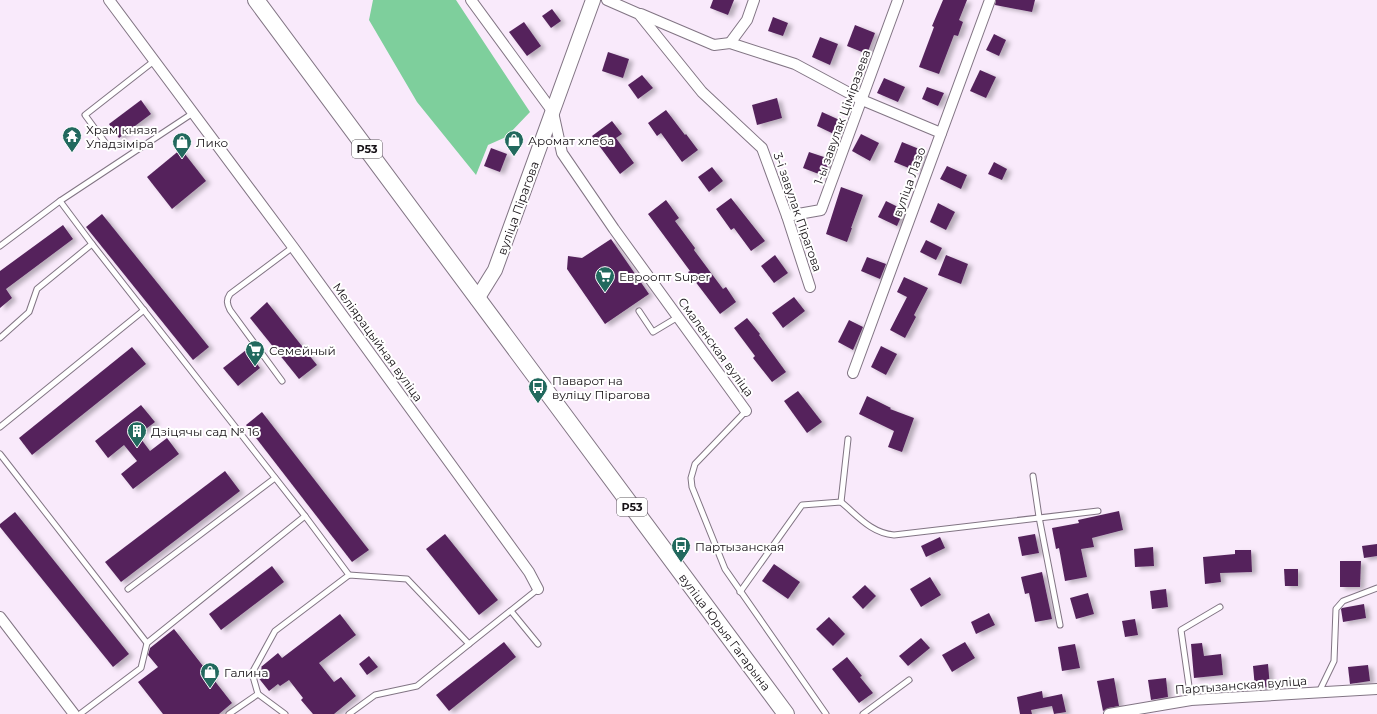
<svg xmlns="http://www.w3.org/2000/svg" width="1377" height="714" font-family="Montserrat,sans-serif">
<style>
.forest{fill:#7ecf9c}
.building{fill:#55245c;filter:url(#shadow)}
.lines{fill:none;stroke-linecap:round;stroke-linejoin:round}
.service-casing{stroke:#827584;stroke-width:7}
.minor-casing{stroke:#827584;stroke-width:12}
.secondary-casing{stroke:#827584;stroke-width:16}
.primary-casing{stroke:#827584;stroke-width:18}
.service{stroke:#fff;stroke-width:5}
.minor{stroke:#fff;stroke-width:10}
.secondary{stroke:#fff;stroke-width:14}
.primary{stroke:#fff;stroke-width:16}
.labels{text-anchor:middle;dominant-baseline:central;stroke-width:4;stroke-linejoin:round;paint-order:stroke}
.shield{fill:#fff;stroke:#5c585c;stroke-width:1}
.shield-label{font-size:11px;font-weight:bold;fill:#161116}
.street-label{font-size:12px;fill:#161116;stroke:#fff}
.poi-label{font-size:12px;fill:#161116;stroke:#fff;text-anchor:start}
</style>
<defs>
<filter id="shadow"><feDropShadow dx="4.5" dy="2.5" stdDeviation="2" flood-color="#0004"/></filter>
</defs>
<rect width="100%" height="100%" fill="#f9eafb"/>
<path class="forest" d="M373 0H456L530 112 506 137 488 145 476 175 417 102 369 20Z"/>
<g class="building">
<path d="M713 0H734L728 15 710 8Z"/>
<path d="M943 0H967L959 20 963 22 958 36 954 35 939 74 919 67 934 27 932 26Z"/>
<path d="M996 0H1035L1032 12 995 5Z"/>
<path d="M552 9 561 21 551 28 542 16Z"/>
<path d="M773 17 788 23 783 36 768 31Z"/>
<path d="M524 22 541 46 527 56 509 32Z"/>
<path d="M855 25 875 33 867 54 847 46Z"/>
<path d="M994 34 1006 40 999 56 986 50Z"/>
<path d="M820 37 838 44 830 65 812 57Z"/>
<path d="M608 52 629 59 623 78 602 71Z"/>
<path d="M980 70 996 77 986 98 970 91Z"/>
<path d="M642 75 653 88 638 99 628 85Z"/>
<path d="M884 78 905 87 898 102 877 93Z"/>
<path d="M927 87 944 93 938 106 922 99Z"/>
<path d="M777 98 782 118 757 125 752 105Z"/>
<path d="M141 100 151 114 119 138 109 124Z"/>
<path d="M666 110 685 135 686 134 698 150 682 162 661 133 657 136 648 123Z"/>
<path d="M822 112 844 122 838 136 817 126Z"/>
<path d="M612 121 622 134 616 138 634 163 620 174 592 136Z"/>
<path d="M861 134 879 143 870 161 852 151Z"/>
<path d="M902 142 924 151 916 171 894 162Z"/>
<path d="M491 148 507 154 500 172 484 166Z"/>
<path d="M181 149 206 181 172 209 147 177Z"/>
<path d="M809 152 830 159 824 176 803 168Z"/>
<path d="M994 162 1007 169 1002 180 988 174Z"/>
<path d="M947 166 967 175 961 189 940 179Z"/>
<path d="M712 167 723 181 709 192 698 177Z"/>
<path d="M841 187 863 195 851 228H852L847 242 826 234Z"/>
<path d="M731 198 765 241 751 251 734 228 731 230 716 209Z"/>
<path d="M666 200 679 218 675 221 695 248 694 250 723 289 726 287 736 302 720 314 688 272 690 271 648 214Z"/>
<path d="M886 201 904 210 897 226 878 217Z"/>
<path d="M938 203 955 212 946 230 930 222Z"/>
<path d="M102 214 209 347 193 360 86 227Z"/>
<path d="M63 225 73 239 6 289 12 298 0 308V271Z"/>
<path d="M611 239 649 294 605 324 567 269 568 256 582 258Z"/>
<path d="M926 240 942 248 936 260 920 252Z"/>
<path d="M775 255 788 273 774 283 761 266Z"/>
<path d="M946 255 968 264 961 284 938 275Z"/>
<path d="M867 257 886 264 880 279 861 271Z"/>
<path d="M904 277 928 288 914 315 916 317 905 338 890 330 907 297 897 292Z"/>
<path d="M794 297 805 311 783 328 772 313Z"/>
<path d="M267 302 317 365 299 379 250 318Z"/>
<path d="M747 318 760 334 759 335 786 372 772 382 753 358 755 356 734 328Z"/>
<path d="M849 320 863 327 853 350 838 342Z"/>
<path d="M881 346 897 354 886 375 871 367Z"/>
<path d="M132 347 146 364 32 455 19 438Z"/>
<path d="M246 350 260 368 238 386 223 368Z"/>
<path d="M798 391 822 422 807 433 784 401Z"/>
<path d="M867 396 891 408 890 409 914 418 902 452 888 447 894 431 859 414Z"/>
<path d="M141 405 155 422 138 435 150 451 167 438 179 454 133 489 121 474 137 461 124 445 108 458 95 441Z"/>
<path d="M262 412 369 550 352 562 246 425Z"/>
<path d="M225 471 240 491 121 582 105 562Z"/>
<path d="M1119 511 1123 530 1092 538 1094 547 1081 549 1087 577 1065 581 1059 548 1056 549 1052 528 1079 523 1078 520Z"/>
<path d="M15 512 129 654 113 667 0 527V524Z"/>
<path d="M445 534 498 600 479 615 426 549Z"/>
<path d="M1035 534 1039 553 1022 556 1018 537Z"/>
<path d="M940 537 945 548 926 557 921 546Z"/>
<path d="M1377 544V556L1364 558 1362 546Z"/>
<path d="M1153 547 1154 566 1135 567 1134 549Z"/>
<path d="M1235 550H1251L1252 572 1220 573 1221 582 1205 584 1203 557 1235 554Z"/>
<path d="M1340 561H1361L1360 587H1340Z"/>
<path d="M774 564 800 582 788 599 762 581Z"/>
<path d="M272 566 284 582 221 630 209 614Z"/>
<path d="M1284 569H1298V586H1285Z"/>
<path d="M1042 572 1052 619 1035 622 1029 593 1025 594 1021 577Z"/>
<path d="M930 577 941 595 921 607 910 589Z"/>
<path d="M865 585 876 596 863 609 852 597Z"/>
<path d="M1166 589 1168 607 1152 609 1150 591Z"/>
<path d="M1088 593 1094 614 1076 619 1070 598Z"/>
<path d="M1364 604 1366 618 1343 622 1341 609 1342 608Z"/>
<path d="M989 613 995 625 976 634 971 622Z"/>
<path d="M340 614 356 635 319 663 334 682 341 677 356 696 334 714H313L301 700 303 698 289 680 280 686 278 684 269 691 257 676V672L262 668 261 667 278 653 282 658Z"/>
<path d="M829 617 845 634 833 646 816 629Z"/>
<path d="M1135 619 1138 635 1125 637 1122 621Z"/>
<path d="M174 629 232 703 219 714H163L138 682 158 667 148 655 150 648Z"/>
<path d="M921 638 930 648 908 666 899 656Z"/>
<path d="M504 642 516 657 449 711 436 695Z"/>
<path d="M965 642 975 658 952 672 942 655Z"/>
<path d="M1202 643 1204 656 1221 654 1223 675 1194 678 1191 644Z"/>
<path d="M1075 644 1080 668 1062 671 1058 647Z"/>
<path d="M369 656 378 667 367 675 359 664Z"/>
<path d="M847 657 862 676 860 677 873 693 859 703 832 669Z"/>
<path d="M1268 664 1270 687 1255 688 1253 666Z"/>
<path d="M1368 665 1370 681 1350 684 1348 667Z"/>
<path d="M1114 678 1119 706 1108 708 1103 711 1097 681Z"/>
<path d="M1166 678 1168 697 1151 700 1148 680Z"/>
<path d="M1042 691 1043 698 1062 694 1066 712 1054 714 1052 706 1031 710 1032 714H1020L1017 697Z"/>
</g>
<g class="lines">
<g class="service-casing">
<g id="service">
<path d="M107 145 85 115 154 61"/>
<path d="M60 201 92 244 305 516 349 575"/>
<path d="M0 246 60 201 193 113"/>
<path d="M639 311 653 332 678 317"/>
<path d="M0 338 29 312 37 289 92 244"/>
<path d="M282 381 230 310C227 304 226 300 230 294L293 247"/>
<path d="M746 411 695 464 691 478 692 487 725 569 826 714"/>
<path d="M0 427 144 310"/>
<path d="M0 454 147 643 141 668 80 714"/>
<path d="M1033 476 1039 517 1060 625"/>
<path d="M841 502 848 439"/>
<path d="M128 589 275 478"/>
<path d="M740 592 802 505 841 502C858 516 871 533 894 535L1098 511"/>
<path d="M511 611 538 644"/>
<path d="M147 643 305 516"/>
<path d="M1319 692 1334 661 1336 609 1343 601 1377 588"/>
<path d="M258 694 285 714"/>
<path d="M1191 700 1181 630 1220 607"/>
<path d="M229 714 258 694 252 673 275 631 349 575 407 579 469 644 538 589"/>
<path d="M349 714 375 695 417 686 469 644"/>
<path d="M863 714 909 680"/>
</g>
</g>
<g class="minor-casing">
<g id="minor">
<path d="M109 0 293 247 529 572 538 589"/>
<path d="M471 0 553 112 562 153 614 229 746 411"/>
<path d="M607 0 639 14 702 92 762 148 787 216 810 287"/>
<path d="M641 14 714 45 730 43 795 64 862 100 941 133"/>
<path d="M730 43 747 20 754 0"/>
<path d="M787 216 821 210 898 0"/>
<path d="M853 373 990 0"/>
<path d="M0 617 74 714"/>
<path d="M1109 714 1191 700 1377 689"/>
</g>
</g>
<g class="secondary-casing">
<path id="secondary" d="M477 299 495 270 593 0"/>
</g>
<g class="primary-casing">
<path id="primary" d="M256 0 786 714"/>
</g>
<use href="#service" class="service"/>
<use href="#minor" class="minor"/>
<use href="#secondary" class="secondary"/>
<use href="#primary" class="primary"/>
</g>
<defs>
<g id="temple-pin" transform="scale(1)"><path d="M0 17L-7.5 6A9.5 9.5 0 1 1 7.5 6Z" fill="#22695e" stroke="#fff"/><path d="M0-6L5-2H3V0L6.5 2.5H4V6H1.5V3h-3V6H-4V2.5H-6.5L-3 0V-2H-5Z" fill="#fff"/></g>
<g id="shop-pin" transform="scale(1)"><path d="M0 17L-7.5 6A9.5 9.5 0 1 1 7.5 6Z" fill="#22695e" stroke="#fff"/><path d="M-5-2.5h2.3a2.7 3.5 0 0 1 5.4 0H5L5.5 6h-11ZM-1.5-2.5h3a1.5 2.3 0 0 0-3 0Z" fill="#fff"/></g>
<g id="supermarket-pin" transform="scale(1)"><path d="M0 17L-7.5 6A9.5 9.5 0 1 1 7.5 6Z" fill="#22695e" stroke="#fff"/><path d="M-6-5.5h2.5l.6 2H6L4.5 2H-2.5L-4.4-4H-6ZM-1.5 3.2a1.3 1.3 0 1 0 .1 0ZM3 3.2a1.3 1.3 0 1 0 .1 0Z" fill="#fff"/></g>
<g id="bus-pin" transform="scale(1)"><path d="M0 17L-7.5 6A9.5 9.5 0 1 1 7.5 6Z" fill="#22695e" stroke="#fff"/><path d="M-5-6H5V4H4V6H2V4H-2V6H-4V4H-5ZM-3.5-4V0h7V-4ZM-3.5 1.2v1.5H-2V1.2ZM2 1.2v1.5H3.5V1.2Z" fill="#fff"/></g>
<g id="building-pin" transform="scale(1)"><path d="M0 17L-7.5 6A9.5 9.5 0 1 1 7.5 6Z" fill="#22695e" stroke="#fff"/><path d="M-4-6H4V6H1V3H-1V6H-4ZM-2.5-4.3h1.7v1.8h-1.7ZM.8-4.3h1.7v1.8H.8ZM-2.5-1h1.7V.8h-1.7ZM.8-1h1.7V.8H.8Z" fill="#fff"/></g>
</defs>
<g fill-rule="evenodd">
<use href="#temple-pin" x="72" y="136"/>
<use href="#shop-pin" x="514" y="140"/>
<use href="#shop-pin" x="182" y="142"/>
<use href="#supermarket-pin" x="605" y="276"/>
<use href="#supermarket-pin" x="255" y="350"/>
<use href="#bus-pin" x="538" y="387"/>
<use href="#building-pin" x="137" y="431"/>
<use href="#bus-pin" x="681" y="546"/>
<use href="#shop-pin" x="210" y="672"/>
</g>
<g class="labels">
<g class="shield">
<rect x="352" y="140" width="30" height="18" rx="3"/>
<rect x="617" y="498" width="30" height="18" rx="3"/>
</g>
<g class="shield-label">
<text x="367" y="149">Р53</text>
<text x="632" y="507">Р53</text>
</g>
<g class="street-label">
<text transform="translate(842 117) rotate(-70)">1-ы завулак Ціміразева</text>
<text transform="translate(909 182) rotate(-70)">вуліца Лазо</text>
<text transform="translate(518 208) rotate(-70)">вуліца Пірагова</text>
<text transform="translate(798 212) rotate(71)">3-і завулак Пірагова</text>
<text transform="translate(378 342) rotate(54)">Меліярацыйная вуліца</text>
<text transform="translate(716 347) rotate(54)">Смаленская вуліца</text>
<text transform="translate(725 632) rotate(53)">вуліца Юрыя Гагарына</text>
<text transform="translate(1241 685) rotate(-4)">Партызанская вуліца</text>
</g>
<g class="poi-label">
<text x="86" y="129">Храм князя<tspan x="86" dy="14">Уладзіміра</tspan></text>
<text x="528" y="140">Аромат хлеба</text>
<text x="196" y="142">Лико</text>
<text x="619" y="276">Евроопт Super</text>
<text x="269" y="350">Семейный</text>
<text x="552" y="380">Паварот на<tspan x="552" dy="14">вуліцу Пірагова</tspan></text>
<text x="151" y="431">Дзіцячы сад № 16</text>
<text x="695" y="546">Партызанская</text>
<text x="224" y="672">Галина</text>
</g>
</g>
</svg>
